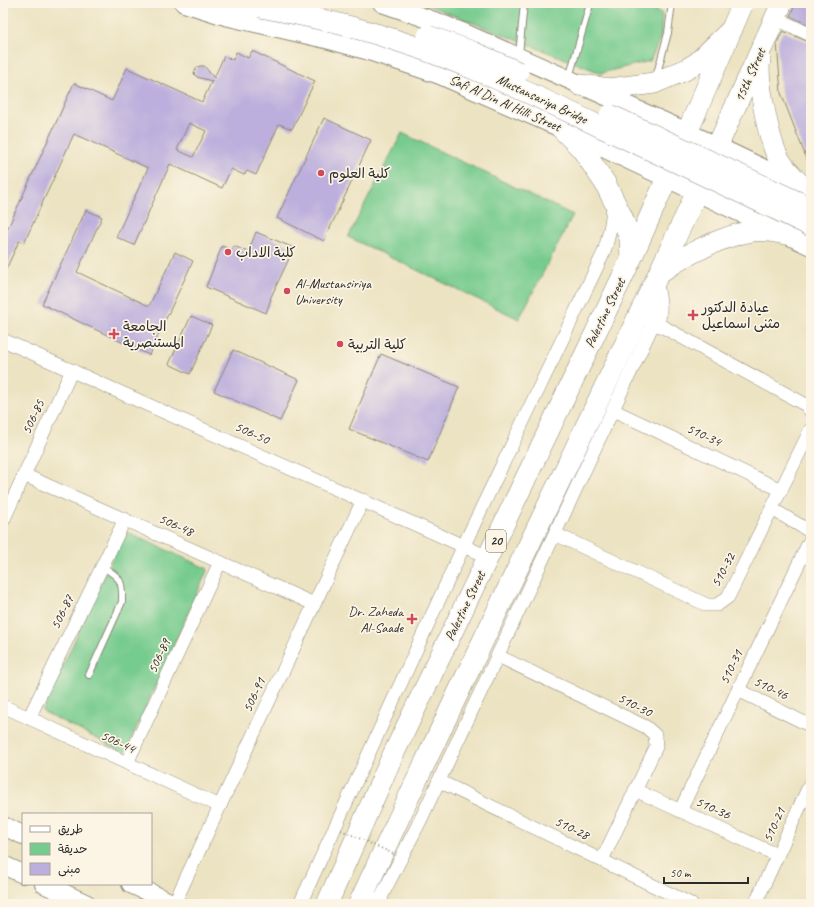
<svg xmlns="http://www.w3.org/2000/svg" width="814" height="907" font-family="Caveat,'Playpen Sans Arabic',sans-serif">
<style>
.green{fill:#76cb8e;stroke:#507b5c}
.building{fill:#bcafdd;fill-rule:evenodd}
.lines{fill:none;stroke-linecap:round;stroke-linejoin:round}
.lane-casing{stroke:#8c8776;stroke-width:8}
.street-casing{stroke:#8c8776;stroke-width:14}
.secondary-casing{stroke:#8c8776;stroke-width:20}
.primary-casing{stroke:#8c8776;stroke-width:22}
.lane{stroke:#fff;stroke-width:6}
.street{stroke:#fff;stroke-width:13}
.secondary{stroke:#fff;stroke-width:18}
.primary{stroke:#fff;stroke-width:21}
.primary-bridge-casing{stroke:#8c8776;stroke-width:22;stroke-linecap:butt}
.path-bridge{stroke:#8c8776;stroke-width:2;stroke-dasharray:1 3;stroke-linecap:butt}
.primary-bridge{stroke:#fff;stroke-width:21}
.poi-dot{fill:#d1495b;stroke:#fcf5e5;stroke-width:1.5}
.labels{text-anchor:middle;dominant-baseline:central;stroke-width:3.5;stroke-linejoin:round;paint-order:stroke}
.shield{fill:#fcf5e5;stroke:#6a6863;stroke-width:1}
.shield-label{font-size:13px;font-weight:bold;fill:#2b2b2b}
.street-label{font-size:14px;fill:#2b2b2b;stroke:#fcf5e5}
.poi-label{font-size:14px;fill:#2b2b2b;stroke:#fcf5e5;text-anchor:start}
</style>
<rect width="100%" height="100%" fill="#fcf5e5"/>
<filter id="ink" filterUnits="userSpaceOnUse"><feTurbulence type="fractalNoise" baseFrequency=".025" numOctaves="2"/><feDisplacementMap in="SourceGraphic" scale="8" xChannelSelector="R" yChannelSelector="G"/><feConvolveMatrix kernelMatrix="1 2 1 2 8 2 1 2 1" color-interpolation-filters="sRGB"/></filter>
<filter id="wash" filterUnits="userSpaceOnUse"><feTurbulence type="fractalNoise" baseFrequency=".012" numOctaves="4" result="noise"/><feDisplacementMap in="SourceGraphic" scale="16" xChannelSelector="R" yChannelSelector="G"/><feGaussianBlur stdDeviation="0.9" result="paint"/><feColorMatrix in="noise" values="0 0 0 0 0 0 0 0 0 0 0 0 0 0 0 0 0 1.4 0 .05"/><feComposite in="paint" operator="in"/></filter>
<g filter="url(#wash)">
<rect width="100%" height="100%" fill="#ece3c2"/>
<g class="green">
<path d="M422 3H635L662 13 661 37 650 61 601 73Z"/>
<path d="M402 133 573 215 519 319 348 237Z"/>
<path d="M125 531 208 569 125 753 42 711Z"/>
</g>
<g id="blocks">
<g class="building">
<path d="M796 3H811V26L790 16Z"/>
<path d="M783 31 811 43V170L781 93 777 43Z"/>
<path d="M252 51 315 81 292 129 279 124 256 175 247 171 244 175 231 169 222 188 170 164 134 245 116 237 148 168 74 134 24 243 19 241 3 276V239L74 83 112 101 127 68 202 102 212 81 197 77 194 74 196 68 200 66H204L214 78 224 56 233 60 236 52 248 58ZM189 123 206 131 193 157 177 150Z"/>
<path d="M324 118 371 140 324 241 277 218Z"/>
<path d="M86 210 102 217 77 272 149 306 175 252 193 261 149 355 42 304Z"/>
<path d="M256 232 294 248 270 299H271L266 313 206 287 222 246 232 250 234 246 248 252Z"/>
<path d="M191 316 212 325 190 374 169 364Z"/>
<path d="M233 350 299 380 280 421 214 391Z"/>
<path d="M381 354 459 387 428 462 349 429Z"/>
</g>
</g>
</g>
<g filter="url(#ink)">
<use href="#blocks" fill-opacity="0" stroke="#8c8776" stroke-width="1"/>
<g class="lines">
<g class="lane-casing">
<g id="lane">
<path d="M519 55 524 3"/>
<path d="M656 77 668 33 672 3"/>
<path d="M569 78 590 4"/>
<path d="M89 675 122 602C123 579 120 578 102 566"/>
</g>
</g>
<g class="street-casing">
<g id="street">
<path d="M775 18 811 35"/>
<path d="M3 340 488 557"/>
<path d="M613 410 781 490"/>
<path d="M24 475 314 604"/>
<path d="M772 509 811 532"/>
<path d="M3 521 72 370"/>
<path d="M555 534 707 605H717L728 597 811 429"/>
<path d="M498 656 646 727 655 735 656 747 602 860"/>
<path d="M738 690 811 726"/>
<path d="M3 706 220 806"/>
<path d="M29 718 125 519"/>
<path d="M127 763 220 562"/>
<path d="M439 781 691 904"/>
<path d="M635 790 777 855"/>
<path d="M680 811 811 538"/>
<path d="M174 904 363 500"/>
<path d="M300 904 464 545 604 252C609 236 613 221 613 203"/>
<path d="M380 904 378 903 420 821 654 322 806 405 811 412"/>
<path d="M755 904 811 782"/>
</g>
</g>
<g class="secondary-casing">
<g id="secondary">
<path d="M184 3 225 16 330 40 366 50 440 75 561 128 811 246"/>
<path d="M382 3 437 22 462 32 687 132 800 186"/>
<path d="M3 826 23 835"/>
<path d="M3 865 23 874"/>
<path d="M44 884 87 904"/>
<path d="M131 884 174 904"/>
</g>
</g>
<g class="primary-casing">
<g id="primary">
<path d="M233 3 260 7"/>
<path d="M760 60C756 78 769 140 778 157 784 169 794 178 804 188"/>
<path d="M580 85 610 89 654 83 685 70 697 63 732 29"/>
<path d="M561 128 582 149 605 183 622 217 630 238 631 258"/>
<path d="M683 142 743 3"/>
<path d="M713 156 782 3"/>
<path d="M660 272C686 255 721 236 753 231 764 229 775 232 786 234"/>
<path d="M653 287C656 299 658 310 654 322"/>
<path d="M327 904 392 757 631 259 671 169"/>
<path d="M359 904C470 662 589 425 701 183"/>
<path d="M377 904 378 903"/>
</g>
</g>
<use href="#lane" class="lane"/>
<use href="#street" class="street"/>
<use href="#secondary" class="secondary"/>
<use href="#primary" class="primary"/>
<g class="primary-bridge-casing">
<g id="primary-bridge">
<path d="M260 7C304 15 349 25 392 39 465 62 534 95 603 128 673 160 742 193 811 226"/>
<path d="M428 36 473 52 518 72"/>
<path d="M610 115 811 208"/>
</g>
</g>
<path class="path-bridge" d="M341 830 396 855"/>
<use href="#primary-bridge" class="primary-bridge"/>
</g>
</g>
<g class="poi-dot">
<circle cx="321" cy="173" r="4"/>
<circle cx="228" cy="252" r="4"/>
<circle cx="287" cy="291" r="4"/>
<path d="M691 309h4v4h4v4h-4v4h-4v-4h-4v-4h4z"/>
<path d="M112 328h4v4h4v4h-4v4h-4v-4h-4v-4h4z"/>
<circle cx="340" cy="344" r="4"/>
<path d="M410 613h4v4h4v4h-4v4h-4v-4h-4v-4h4z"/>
</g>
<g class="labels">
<rect class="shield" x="486" y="530" width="20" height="22" rx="3"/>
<g class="shield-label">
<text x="496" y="541">20</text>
</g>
<g class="street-label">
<text transform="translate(750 75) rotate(-66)">15th Street</text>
<text transform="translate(542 99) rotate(25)">Mustansariya Bridge</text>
<text transform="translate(505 103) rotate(24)">Safi Al Din Al Hilli Street</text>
<text transform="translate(605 313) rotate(-64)">Palestine Street</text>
<text transform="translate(33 417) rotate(-65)">506-85</text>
<text transform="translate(252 433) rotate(24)">506-50</text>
<text transform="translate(704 435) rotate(25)">510-34</text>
<text transform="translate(176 525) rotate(24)">506-48</text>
<text transform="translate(723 570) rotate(-62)">510-32</text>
<text transform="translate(465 606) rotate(-64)">Palestine Street</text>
<text transform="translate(62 612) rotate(-64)">506-87</text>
<text transform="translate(159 656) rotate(-65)">506-89</text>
<text transform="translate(731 667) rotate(-64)">510-31</text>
<text transform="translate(771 688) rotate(26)">510-46</text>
<text transform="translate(254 695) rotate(-65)">506-91</text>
<text transform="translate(635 705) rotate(27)">510-30</text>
<text transform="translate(118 742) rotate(25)">506-44</text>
<text transform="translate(713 808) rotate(24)">510-36</text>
<text transform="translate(774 825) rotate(-66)">510-21</text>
<text transform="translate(572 828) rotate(26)">510-28</text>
</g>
<g class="poi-label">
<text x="329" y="173">كلية العلوم</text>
<text x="236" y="252">كلية الاداب</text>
<text x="295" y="283">Al-Mustansiriya<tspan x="295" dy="16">University</tspan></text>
<text x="702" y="307">عيادة الدكتور<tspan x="702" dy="16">مثنى اسماعيل</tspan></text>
<text x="123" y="326">الجامعة<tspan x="123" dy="16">المستنصرية</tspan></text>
<text x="348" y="344">كلية التربية</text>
<text x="403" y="611" text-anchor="end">Dr. Zaheda<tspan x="403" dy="16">Al-Saade</tspan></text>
</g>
</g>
<rect width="814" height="907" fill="none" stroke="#fcf5e5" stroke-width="16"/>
<rect x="22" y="813" width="130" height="72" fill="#fcf5e5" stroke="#a8a49b"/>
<rect x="30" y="826" width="20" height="6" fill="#ffffff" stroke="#a8a49b"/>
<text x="58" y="833" font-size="12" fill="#2b2b2b">طريق</text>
<rect x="30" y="843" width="20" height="12" fill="#76cb8e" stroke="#a8a49b"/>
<text x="58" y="853" font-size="12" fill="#2b2b2b">حديقة</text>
<rect x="30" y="863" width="20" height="12" fill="#bcafdd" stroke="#a8a49b"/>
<text x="58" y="873" font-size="12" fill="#2b2b2b">مبنى</text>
<path d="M664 877v6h84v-6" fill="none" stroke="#2b2b2b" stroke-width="2"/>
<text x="670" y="877" font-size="12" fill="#2b2b2b" stroke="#fcf5e5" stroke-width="3" paint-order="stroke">50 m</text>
</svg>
